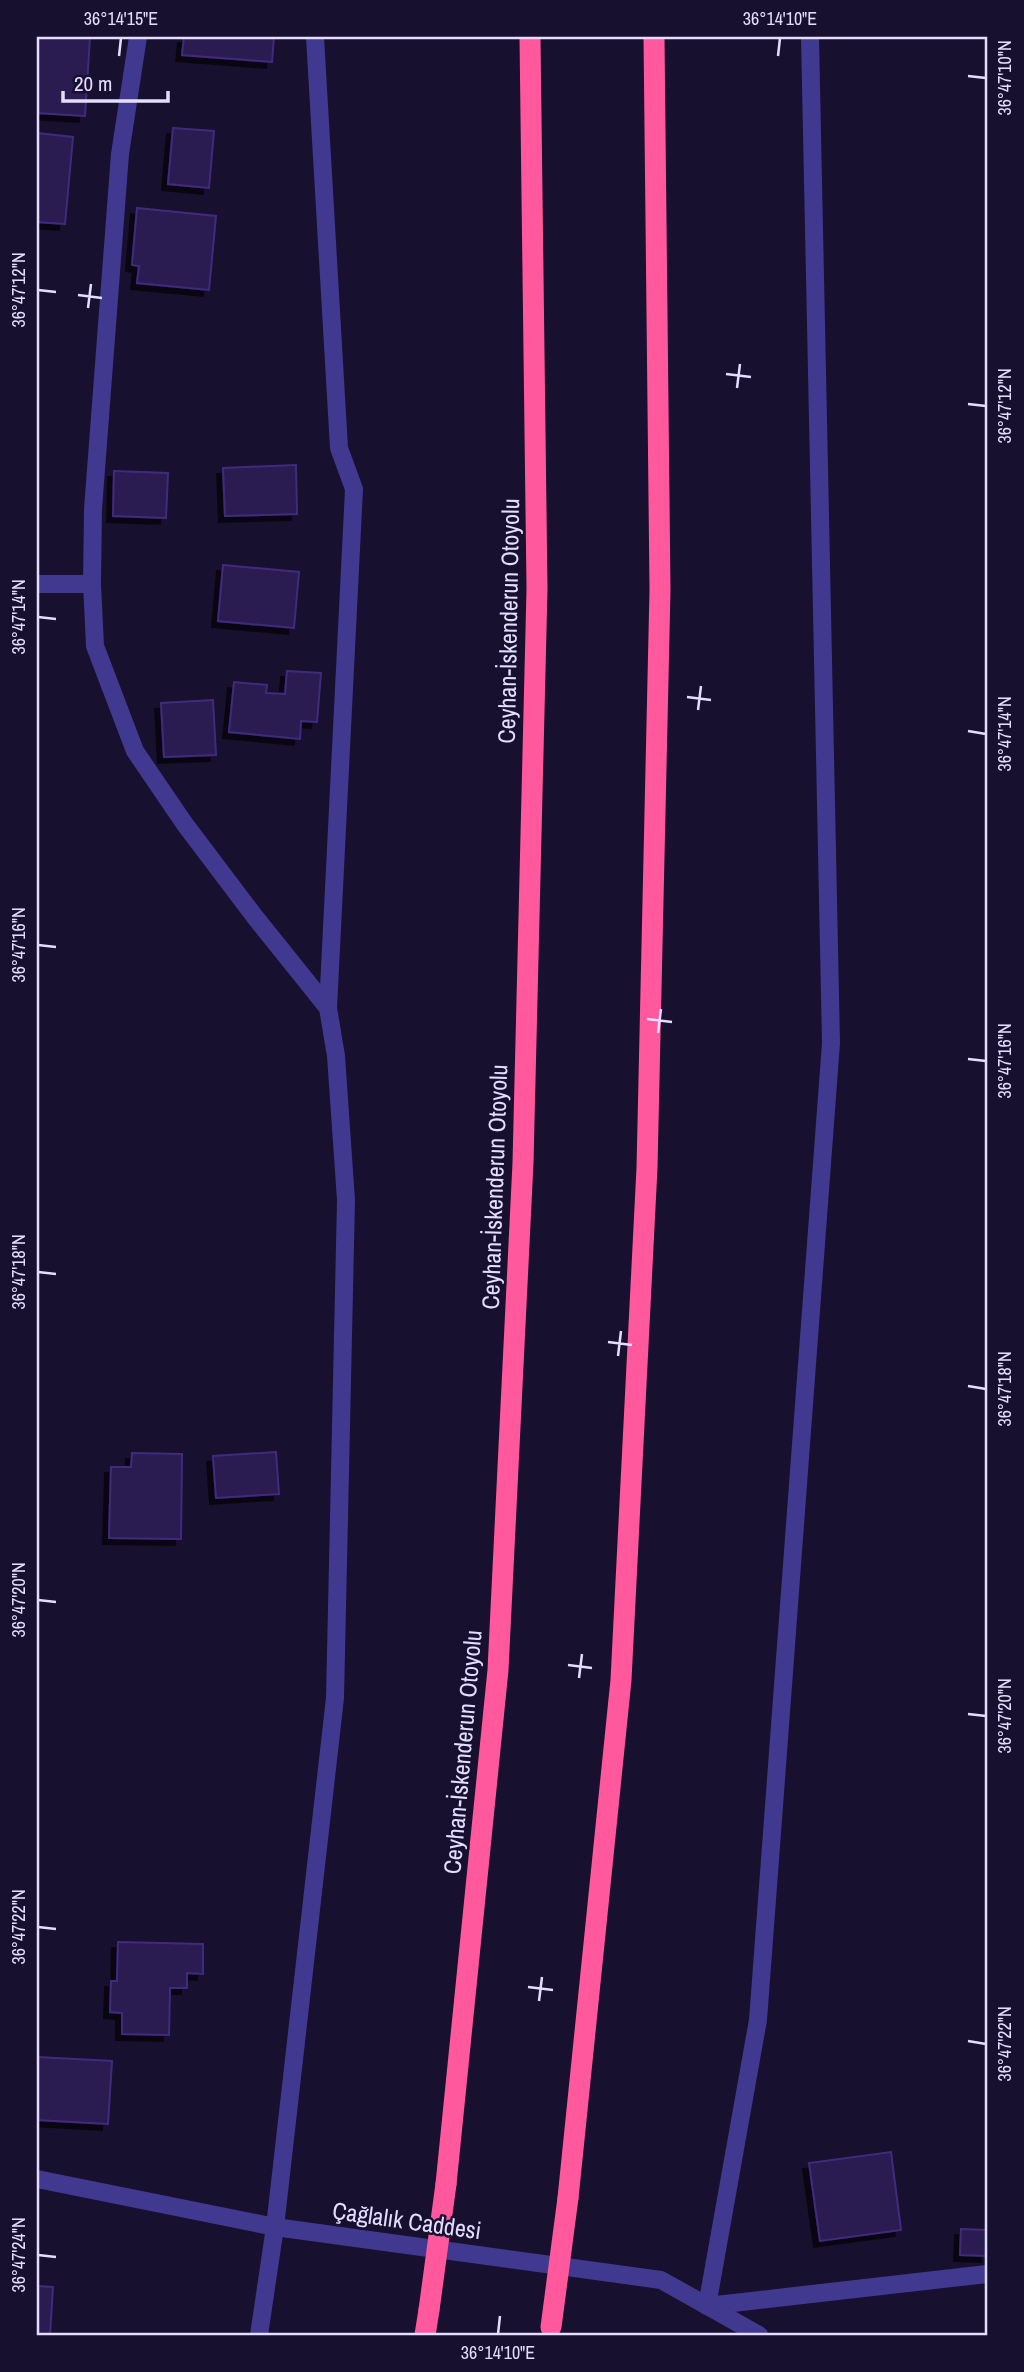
<svg xmlns="http://www.w3.org/2000/svg" width="1024" height="2372" font-family="'Archivo Narrow',sans-serif">
<style>
.building{fill:#291b51;stroke:#412b7e;stroke-width:2;filter:url(#shadow)}
.lines{fill:none;stroke-linecap:round;stroke-linejoin:round}
.street{stroke:#413890;stroke-width:18}
.highway{stroke:#ff589d;stroke-width:21}
.highway-bridge{stroke:#ff589d;stroke-width:21}
.ticks{fill:none;stroke:#e4ddff;stroke-width:2.5}
.labels{text-anchor:middle;dominant-baseline:central;stroke-width:5;stroke-linejoin:round;paint-order:stroke}
.street-label{font-size:24px;fill:#e4ddff;stroke:#17102e}
.neatline{fill:none;stroke:#e4ddff;stroke-width:2.5}
.ticks-label{font-size:18px;text-anchor:middle;fill:#e4ddff}
</style>
<defs>
<filter id="shadow"><feDropShadow dx="-6" dy="6" stdDeviation="0" flood-color="#0009"/></filter>
</defs>
<rect width="100%" height="100%" fill="#17102e"/>
<g class="building">
<path d="M37 37H90L85 116 37 113Z"/>
<path d="M184 37H274L272 62 182 55Z"/>
<path d="M173 128 214 131 209 188 168 184Z"/>
<path d="M37 133 73 137 65 224 37 222Z"/>
<path d="M137 208 216 216 209 290 137 283 139 266 132 265Z"/>
<path d="M296 465 297 514 225 516 223 468Z"/>
<path d="M114 471 168 473 166 518 113 516Z"/>
<path d="M223 565 299 572 294 628 218 621Z"/>
<path d="M287 671 321 673 317 722 301 721 300 739 229 732 234 682 267 685 266 693 285 694Z"/>
<path d="M213 700 216 755 164 757 161 703Z"/>
<path d="M276 1452 279 1494 216 1498 213 1456Z"/>
<path d="M132 1453 182 1454 181 1539 109 1538 111 1467H131Z"/>
<path d="M118 1942 203 1944V1974L187 1973V1988H170L169 2035 122 2034V2013L110 2012 111 1981H117Z"/>
<path d="M37 2057 112 2061 108 2124 37 2120Z"/>
<path d="M891 2152 901 2230 820 2241 809 2163Z"/>
<path d="M961 2229 987 2230V2256L960 2255Z"/>
<path d="M37 2286 53 2287 50 2335H37Z"/>
</g>
<g class="lines">
<g class="street">
<path d="M138 37 120 154 93 509 92 584 95 646 135 751 184 823 255 917 328 1008 336 1056 346 1200 335 1698 275 2227 259 2335"/>
<path d="M315 37 339 448 354 489 328 1008"/>
<path d="M810 37 831 1043 758 2020 707 2306 987 2274"/>
<path d="M37 584H92"/>
<path d="M37 2179 275 2227 661 2280 759 2335"/>
</g>
<g class="highway">
<path d="M446 2184 498 1670 523 1163 537 589 530 37"/>
<path d="M568 2198 621 1680 647 1168 660 590 654 37"/>
<path d="M425 2335 429 2310"/>
</g>
<g class="highway-bridge">
<path d="M429 2310 446 2184"/>
<path d="M551 2327 568 2198"/>
</g>
</g>
<path class="ticks" d="M119 56 121 38M778 56 780 38M968 76 986 78M38 290 56 292M78 295 102 298M88 308 91 284M726 374 751 377M737 388 740 364M968 404 986 406M38 617 56 619M687 697 711 700M698 710 701 686M968 731 986 734M38 945 56 947M647 1019 672 1022M658 1033 661 1009M968 1059 986 1061M38 1272 56 1274M608 1342 632 1345M618 1356 621 1331M968 1386 986 1389M38 1600 56 1602M568 1665 592 1668M579 1678 582 1654M968 1714 986 1716M38 1927 56 1929M528 1987 553 1990M539 2001 542 1977M968 2041 986 2044M38 2255 56 2257M498 2334 500 2316"/>
<g class="labels">
<g class="street-label">
<text transform="translate(508 621) rotate(-89)">Ceyhan-İskenderun Otoyolu</text>
<text transform="translate(494 1187) rotate(-88)">Ceyhan-İskenderun Otoyolu</text>
<text transform="translate(462 1752) rotate(-85)">Ceyhan-İskenderun Otoyolu</text>
<text transform="translate(407 2220) rotate(8)">Çağlalık Caddesi</text>
</g>
</g>
<rect width="1024" height="2372" fill="none" stroke="#17102e" stroke-width="77"/>
<path d="M63 91v10h105v-10" fill="none" stroke="#e4ddff" stroke-width="3.5"/>
<text x="74" y="91" font-size="21" fill="#e4ddff" stroke="#17102e" stroke-width="5" paint-order="stroke">20 m</text>
<rect x="38" y="38" width="948" height="2296" class="neatline"/>
<g class="ticks-label">
<text x="121" y="25">36°14'15"E</text>
<text x="780" y="25">36°14'10"E</text>
<text transform="translate(1005 78) rotate(-90)" y="6">36°47'10"N</text>
<text transform="translate(19 290) rotate(-90)" y="6">36°47'12"N</text>
<text transform="translate(1005 406) rotate(-90)" y="6">36°47'12"N</text>
<text transform="translate(19 617) rotate(-90)" y="6">36°47'14"N</text>
<text transform="translate(1005 734) rotate(-90)" y="6">36°47'14"N</text>
<text transform="translate(19 945) rotate(-90)" y="6">36°47'16"N</text>
<text transform="translate(1005 1061) rotate(-90)" y="6">36°47'16"N</text>
<text transform="translate(19 1272) rotate(-90)" y="6">36°47'18"N</text>
<text transform="translate(1005 1389) rotate(-90)" y="6">36°47'18"N</text>
<text transform="translate(19 1600) rotate(-90)" y="6">36°47'20"N</text>
<text transform="translate(1005 1716) rotate(-90)" y="6">36°47'20"N</text>
<text transform="translate(19 1927) rotate(-90)" y="6">36°47'22"N</text>
<text transform="translate(1005 2044) rotate(-90)" y="6">36°47'22"N</text>
<text transform="translate(19 2255) rotate(-90)" y="6">36°47'24"N</text>
<text x="498" y="2359">36°14'10"E</text>
</g>
</svg>
